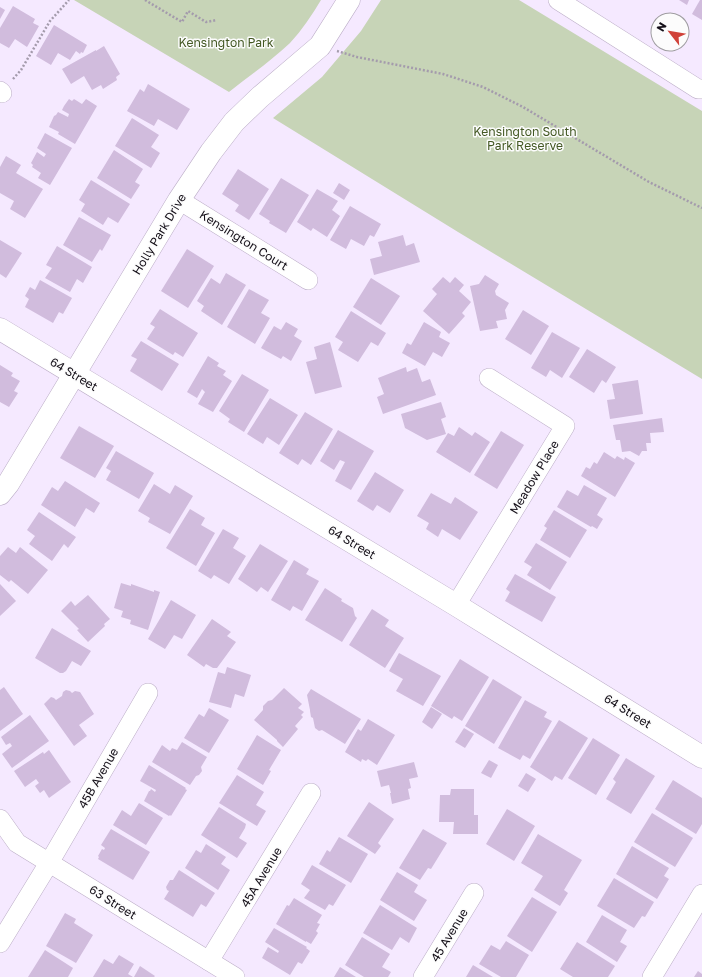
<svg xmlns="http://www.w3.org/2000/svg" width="702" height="977" font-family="'Golos Text',sans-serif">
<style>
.green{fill:#c7d4b7}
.building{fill:#d1bcdd}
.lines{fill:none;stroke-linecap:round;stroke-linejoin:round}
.minor-casing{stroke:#bcaec7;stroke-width:20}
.tertiary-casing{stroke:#bcaec7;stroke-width:23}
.path{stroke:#a49bac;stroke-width:2.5;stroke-dasharray:2 2;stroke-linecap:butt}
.minor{stroke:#fff;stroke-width:19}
.tertiary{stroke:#fff;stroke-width:22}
.labels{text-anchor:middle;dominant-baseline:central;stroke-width:3;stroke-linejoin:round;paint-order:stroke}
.park-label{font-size:12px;fill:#435823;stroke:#fcfcfc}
.street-label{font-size:12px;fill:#140f18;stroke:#fcfcfc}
</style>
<rect width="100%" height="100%" fill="#f5e9ff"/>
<g class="green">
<path d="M74 0H321C312 15 302 30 290 43 271 61 249 76 229 92Z"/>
<path d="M381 0H519L702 111V379L458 232 273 118 322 77 361 31Z"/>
</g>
<g class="building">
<path d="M679 0H689L687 5Z"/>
<path d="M700 0H702V20L692 14Z"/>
<path d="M13 6 35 19 33 23 39 26 27 47 15 39 9 48 0 43V28Z"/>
<path d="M0 7 5 10 0 19Z"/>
<path d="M54 25 87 45 83 53 81 52 80 54 76 51 70 60 58 53 51 65 36 56Z"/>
<path d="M104 46 120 74 116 77 117 80 103 89 101 85 92 90 84 76 71 84 62 69 96 50V51Z"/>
<path d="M148 84 190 109 177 130 158 119 154 126 127 111 140 89 144 92Z"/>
<path d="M69 99 72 101 74 99 82 104 86 99 97 106 75 144 58 134 59 132 49 127 54 116 56 115 58 112 68 117 69 114 62 110 64 106Z"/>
<path d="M132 118 159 135 151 147 160 153 151 168 115 146Z"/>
<path d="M45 133 72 148 50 185 38 178 41 173 32 167 33 165 31 163 37 152 44 157 46 154 37 148Z"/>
<path d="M114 150 143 169 135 182 140 185 131 199 97 178Z"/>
<path d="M6 156 21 165 16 173 43 189 25 218 10 209 14 201 0 193V167Z"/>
<path d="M238 169 269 189 249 220 235 211 239 205 222 194Z"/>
<path d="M281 178 309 195 286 233 269 223 270 221 259 214Z"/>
<path d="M91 180 130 204 118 223 108 217 103 225 81 211 85 204 79 200Z"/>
<path d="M339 183 350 190 344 200 333 193Z"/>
<path d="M317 189 338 201 332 210 340 216 327 237 313 228 311 231 297 222Z"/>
<path d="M350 206 381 224 374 237 370 235 364 246 351 239 346 249 330 240Z"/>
<path d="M79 217 111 235 102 251 100 249 92 262 63 245Z"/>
<path d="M403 235 406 246 414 243 420 262 374 275 370 259 382 256 378 242Z"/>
<path d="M0 240 22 253 6 278 0 274Z"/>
<path d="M57 246 92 267 83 283 77 279 70 292 45 278 52 268 46 265Z"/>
<path d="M187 249 214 266 188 308 161 291Z"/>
<path d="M226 273 246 285 222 325 201 311 204 306 197 301 211 278 220 284Z"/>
<path d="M485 275 499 284 495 291 496 295 509 303 505 310 507 319 496 321 498 328 480 331 470 286 479 284Z"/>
<path d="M443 277 450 283 455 277 464 285 459 291 471 302 462 313 465 316 449 334 423 311 437 294 432 289Z"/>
<path d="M371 278 400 296 381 325 353 307Z"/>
<path d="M40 280 72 298 63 314 59 312 53 323 25 307 29 299 25 296 30 287 35 290Z"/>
<path d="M249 289 269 300 261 313 270 318 255 344 227 327Z"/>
<path d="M160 309 198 333 183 357 175 352 173 355 147 339 155 327 150 324Z"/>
<path d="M523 310 549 326 531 355 505 339Z"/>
<path d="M351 311 386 333 378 346 371 342 358 362 338 350 343 342 335 337Z"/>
<path d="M286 322 298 329 294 336 302 341 291 361 283 356 281 359 261 348 274 326 281 330Z"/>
<path d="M424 322 441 332 439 337 450 343 442 357 433 352 425 366 402 353 407 343 411 345Z"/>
<path d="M552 332 580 348 562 378 550 370 546 377 531 368Z"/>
<path d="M141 341 179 364 162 391 130 371 137 359 131 356Z"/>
<path d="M330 342 342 387 315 394 306 362 317 359 314 347Z"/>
<path d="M587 349 616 367 606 383 602 380 594 393 569 377Z"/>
<path d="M208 356 219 363 217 366 226 371 223 375 232 381 213 412 198 404 205 392 202 389 197 398 187 392Z"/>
<path d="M0 365 13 373 11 376 20 381 14 391 18 393 9 407 0 402Z"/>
<path d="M406 367 407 372 417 368 422 382 430 379 436 395 383 414 377 397 384 394 378 378Z"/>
<path d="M242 374 269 390 244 432 228 422 230 419 219 411Z"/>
<path d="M638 380 643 414 610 419 607 400 615 399 612 384Z"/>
<path d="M270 398 298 415 279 445 267 437 263 444 247 434Z"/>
<path d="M441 402 446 417 441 419 446 434 427 440 405 428 401 414Z"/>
<path d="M305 412 333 429 311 465 302 459 298 465 279 453Z"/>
<path d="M662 418 664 432 650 433 651 443H646L647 451H642L639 456 630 451 622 452 620 440H616L613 425Z"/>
<path d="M79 426 114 446 95 478 60 458Z"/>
<path d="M459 427 472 436 475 432 490 442 470 473 436 452 448 433 454 436Z"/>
<path d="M338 430 374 451 351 490 335 481 345 462 340 460 334 470 320 461Z"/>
<path d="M501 431 524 445 497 489 474 475Z"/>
<path d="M116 451 154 473 139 499 106 480 111 471 106 468Z"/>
<path d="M604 452 615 459 617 456 624 460 625 457 635 463 615 497 581 476 586 467 590 469 594 462 597 464Z"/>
<path d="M375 472 404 490 390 513 377 505 373 511 357 501Z"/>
<path d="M65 481 100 503 94 513 86 508 75 527 41 505 52 487 58 491Z"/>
<path d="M154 484 170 494 175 485 193 496 170 534 148 522 150 518 138 511Z"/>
<path d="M584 485 607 498 597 515 603 519 597 529 592 526 591 527 557 507 567 490 578 496Z"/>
<path d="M431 493 451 504 455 497 478 512 460 540 442 529 438 537 426 529 429 523 417 516Z"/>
<path d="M190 509 205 518 201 525 215 533 196 566 166 548Z"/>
<path d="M554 510 587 530 570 558 540 540 547 528 544 526Z"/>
<path d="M39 512 76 537 68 548 64 544 52 561 29 544 35 536 27 530Z"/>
<path d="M223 529 239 538 233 548 246 556 229 584 214 575 211 579 198 571Z"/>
<path d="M536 543 567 562 550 590 527 575 532 567 524 562Z"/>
<path d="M260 544 288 561 268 592 261 587 257 592 238 579Z"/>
<path d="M8 547 16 553 20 547 48 570 28 594 11 580 9 582 0 575V556Z"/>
<path d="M294 560 309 569 306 574 319 581 302 611 293 606 290 611 271 600Z"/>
<path d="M515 574 556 597 542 622 505 601 510 592 506 589Z"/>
<path d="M121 583 131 586V584L154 592V590L160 592 148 630 130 624 131 620 121 617 123 611 114 608Z"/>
<path d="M0 584 16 601 0 616Z"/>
<path d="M325 588 342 599 341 601 353 608 355 616 357 618 342 642 305 620Z"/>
<path d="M88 595 110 619 104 624 105 626 88 642 77 630 79 629 61 611 71 601 75 606Z"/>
<path d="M171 600 196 615 182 639 174 635 165 649 148 639Z"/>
<path d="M372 609 389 620 385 626 404 638 385 668 349 645Z"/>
<path d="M212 619 231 632 227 636 236 642 217 668H213L206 664 204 667 187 655Z"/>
<path d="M52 628 91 651 81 666 72 661 66 671 63 673H60L35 658Z"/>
<path d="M399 653 441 676 423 706 396 691 403 679 389 671Z"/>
<path d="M460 659 489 677 462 721 454 716 452 719 431 706Z"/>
<path d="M227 667 251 675 244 697 235 694 231 708 209 702 218 672 225 674Z"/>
<path d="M493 679 522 697 494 744 465 726Z"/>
<path d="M4 687 23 714 0 731V690Z"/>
<path d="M284 688 302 704 298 708 304 712 301 715 303 717 295 726 298 729 283 747 277 741V740L254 720 263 710V706L268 701 272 700Z"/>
<path d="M311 689 361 719 345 744 322 730 319 731 315 728 313 718 311 717 310 711V710L307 695Z"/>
<path d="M66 690 70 691 72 693 75 691 80 692 94 714 79 725 87 736 74 746 44 704 51 697 54 698 56 700 62 696 63 692Z"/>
<path d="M525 700 547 712 544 717 552 721 530 759 523 755 520 760 498 748Z"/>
<path d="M431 707 442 714 432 729 422 722Z"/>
<path d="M209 708 229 720 209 753 184 738 199 714 204 717Z"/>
<path d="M30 715 49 741 12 768 2 754 12 746 10 743 6 745 1 737Z"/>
<path d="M368 719 395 735 377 765 368 759 366 761 362 759 361 762 345 752 358 729 361 731Z"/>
<path d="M559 720 588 738 562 780 555 776 552 781 530 767Z"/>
<path d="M464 728 474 734 465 748 455 742Z"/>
<path d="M257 735 281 750 269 770 271 771 263 785 237 769Z"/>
<path d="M593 738 620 755 596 795 568 778Z"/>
<path d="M182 742 207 757 201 767 202 771 199 775 196 776 190 785 152 762 162 745 170 751 172 748 177 750Z"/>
<path d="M49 750 71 782 49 798 44 790 40 793 35 786 39 783 36 779 25 787 14 771 43 752 44 754Z"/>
<path d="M626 758 655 776 631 814 606 799 616 782 613 779Z"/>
<path d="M489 760 498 765 491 778 481 773Z"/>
<path d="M414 762 418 777 409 779 411 788 408 789 410 799 392 804 390 793H391L389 785 381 787 377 771Z"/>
<path d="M149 765 186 788 185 789 187 790 171 816 170 815 169 816 144 801 149 791H150L151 789 155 792 156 790 140 781Z"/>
<path d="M526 773 536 779 528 792 518 786Z"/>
<path d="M237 775 264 792 256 805 266 811 257 826 219 803Z"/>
<path d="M673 780 702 798V824L696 834 655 809Z"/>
<path d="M451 789H474V815H478V834H453L454 822H439L440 795H450Z"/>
<path d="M369 802 394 819 378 843 381 846 375 854 347 836Z"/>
<path d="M139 803 163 818 146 845 113 825 122 810 131 816Z"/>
<path d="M219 807 246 824 245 828 239 838 247 843 237 858 201 835Z"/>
<path d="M507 809 535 826 514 861 486 844Z"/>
<path d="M652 813 693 838 675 867 634 842Z"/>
<path d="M111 829 150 852 133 880 98 859 99 857 98 856 102 849 104 850 105 848 101 845Z"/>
<path d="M423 829 447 843 431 869 428 868 420 880 399 868Z"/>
<path d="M538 834 582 860 564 890 568 893 560 906 534 890 543 876 521 863Z"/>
<path d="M339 837 368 854 351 883 319 864 327 850 330 852Z"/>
<path d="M206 844 226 857 221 864 230 870 218 890 185 868 196 850 201 853Z"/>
<path d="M632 846 669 868 664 876 669 879 657 899 616 874Z"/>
<path d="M312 865 346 885 333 906 329 904 325 910 304 898 310 890 301 884Z"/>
<path d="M179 870 215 893 206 907 201 904 193 917 164 899 169 891 167 890 166 887 170 880H173Z"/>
<path d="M397 872 418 885 414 892 427 900 414 921 380 900Z"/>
<path d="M614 878 654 902 645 917 642 916 634 928 597 906Z"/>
<path d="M532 897 557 912 532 952 507 936Z"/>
<path d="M294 898 322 915 317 923 320 924 316 931 318 933 311 944 306 941V942L276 924 287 905 289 906Z"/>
<path d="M380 905 417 928 409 943 400 937 392 950 363 933Z"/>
<path d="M65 913 76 919 74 923 93 935 76 963 46 946Z"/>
<path d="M602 915 627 930 620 942 627 946 617 962 586 942Z"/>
<path d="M274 928 307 947 306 948 310 951 302 964 298 962 290 975 262 958 268 947 278 953 279 951 265 942Z"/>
<path d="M362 937 390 954 382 967 391 972 388 977H364L345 965Z"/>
<path d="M506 941 529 955 516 977H501L479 964 491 945 500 950Z"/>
<path d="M577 942 615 966 608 977H573L560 969Z"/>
<path d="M45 950 73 968 68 977H28Z"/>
<path d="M119 955 134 964 128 974 133 977H93L104 959 113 964Z"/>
<path d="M473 965 493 977H466Z"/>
<path d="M140 966 155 976 154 977H134Z"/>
<path d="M340 967 356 977H334Z"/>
<path d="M698 971 702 974V977H694Z"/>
</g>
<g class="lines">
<g class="minor-casing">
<g id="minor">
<path d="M558 0 698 89H702"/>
<path d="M0 91 2 93"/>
<path d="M179 200 308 280"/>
<path d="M456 605 565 426 489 378"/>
<path d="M0 819 17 843 235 977"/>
<path d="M0 943 49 863 148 693"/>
<path d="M209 961 311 793"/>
<path d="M423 977 474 893"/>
<path d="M652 977 702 894"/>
</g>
</g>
<g class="tertiary-casing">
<g id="tertiary">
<path d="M0 329 456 605 702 757"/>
<path d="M0 494 8 484 179 200 211 152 234 122 260 97 320 46 349 0"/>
</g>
</g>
<g class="path">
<path d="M145 0 182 22 188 11 206 22 217 20"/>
<path d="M337 51 357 57 443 74 483 87 523 107 649 182 702 208"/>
<path d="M13 79 21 70 50 21 69 0"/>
</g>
<use href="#minor" class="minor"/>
<use href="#tertiary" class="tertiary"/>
</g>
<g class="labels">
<g class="park-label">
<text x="226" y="42">Kensington Park</text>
<text x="525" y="131">Kensington South<tspan x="525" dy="14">Park Reserve</tspan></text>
</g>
<g class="street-label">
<text transform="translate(159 234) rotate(-59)">Holly Park Drive</text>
<text transform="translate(244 240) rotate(32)">Kensington Court</text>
<text transform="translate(74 374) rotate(31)">64 Street</text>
<text transform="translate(534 477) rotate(-59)">Meadow Place</text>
<text transform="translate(352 542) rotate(31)">64 Street</text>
<text transform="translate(628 711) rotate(32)">64 Street</text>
<text transform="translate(98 778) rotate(-60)">45B Avenue</text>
<text transform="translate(261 877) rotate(-59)">45A Avenue</text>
<text transform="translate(113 902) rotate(32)">63 Street</text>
<text transform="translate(449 935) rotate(-59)">45 Avenue</text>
</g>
</g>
<g transform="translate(670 32) rotate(301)"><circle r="19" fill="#fcfcfc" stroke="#9f9da1"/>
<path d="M0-3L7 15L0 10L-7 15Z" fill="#d04239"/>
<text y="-6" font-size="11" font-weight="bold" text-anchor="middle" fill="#140f18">N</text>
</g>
</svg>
